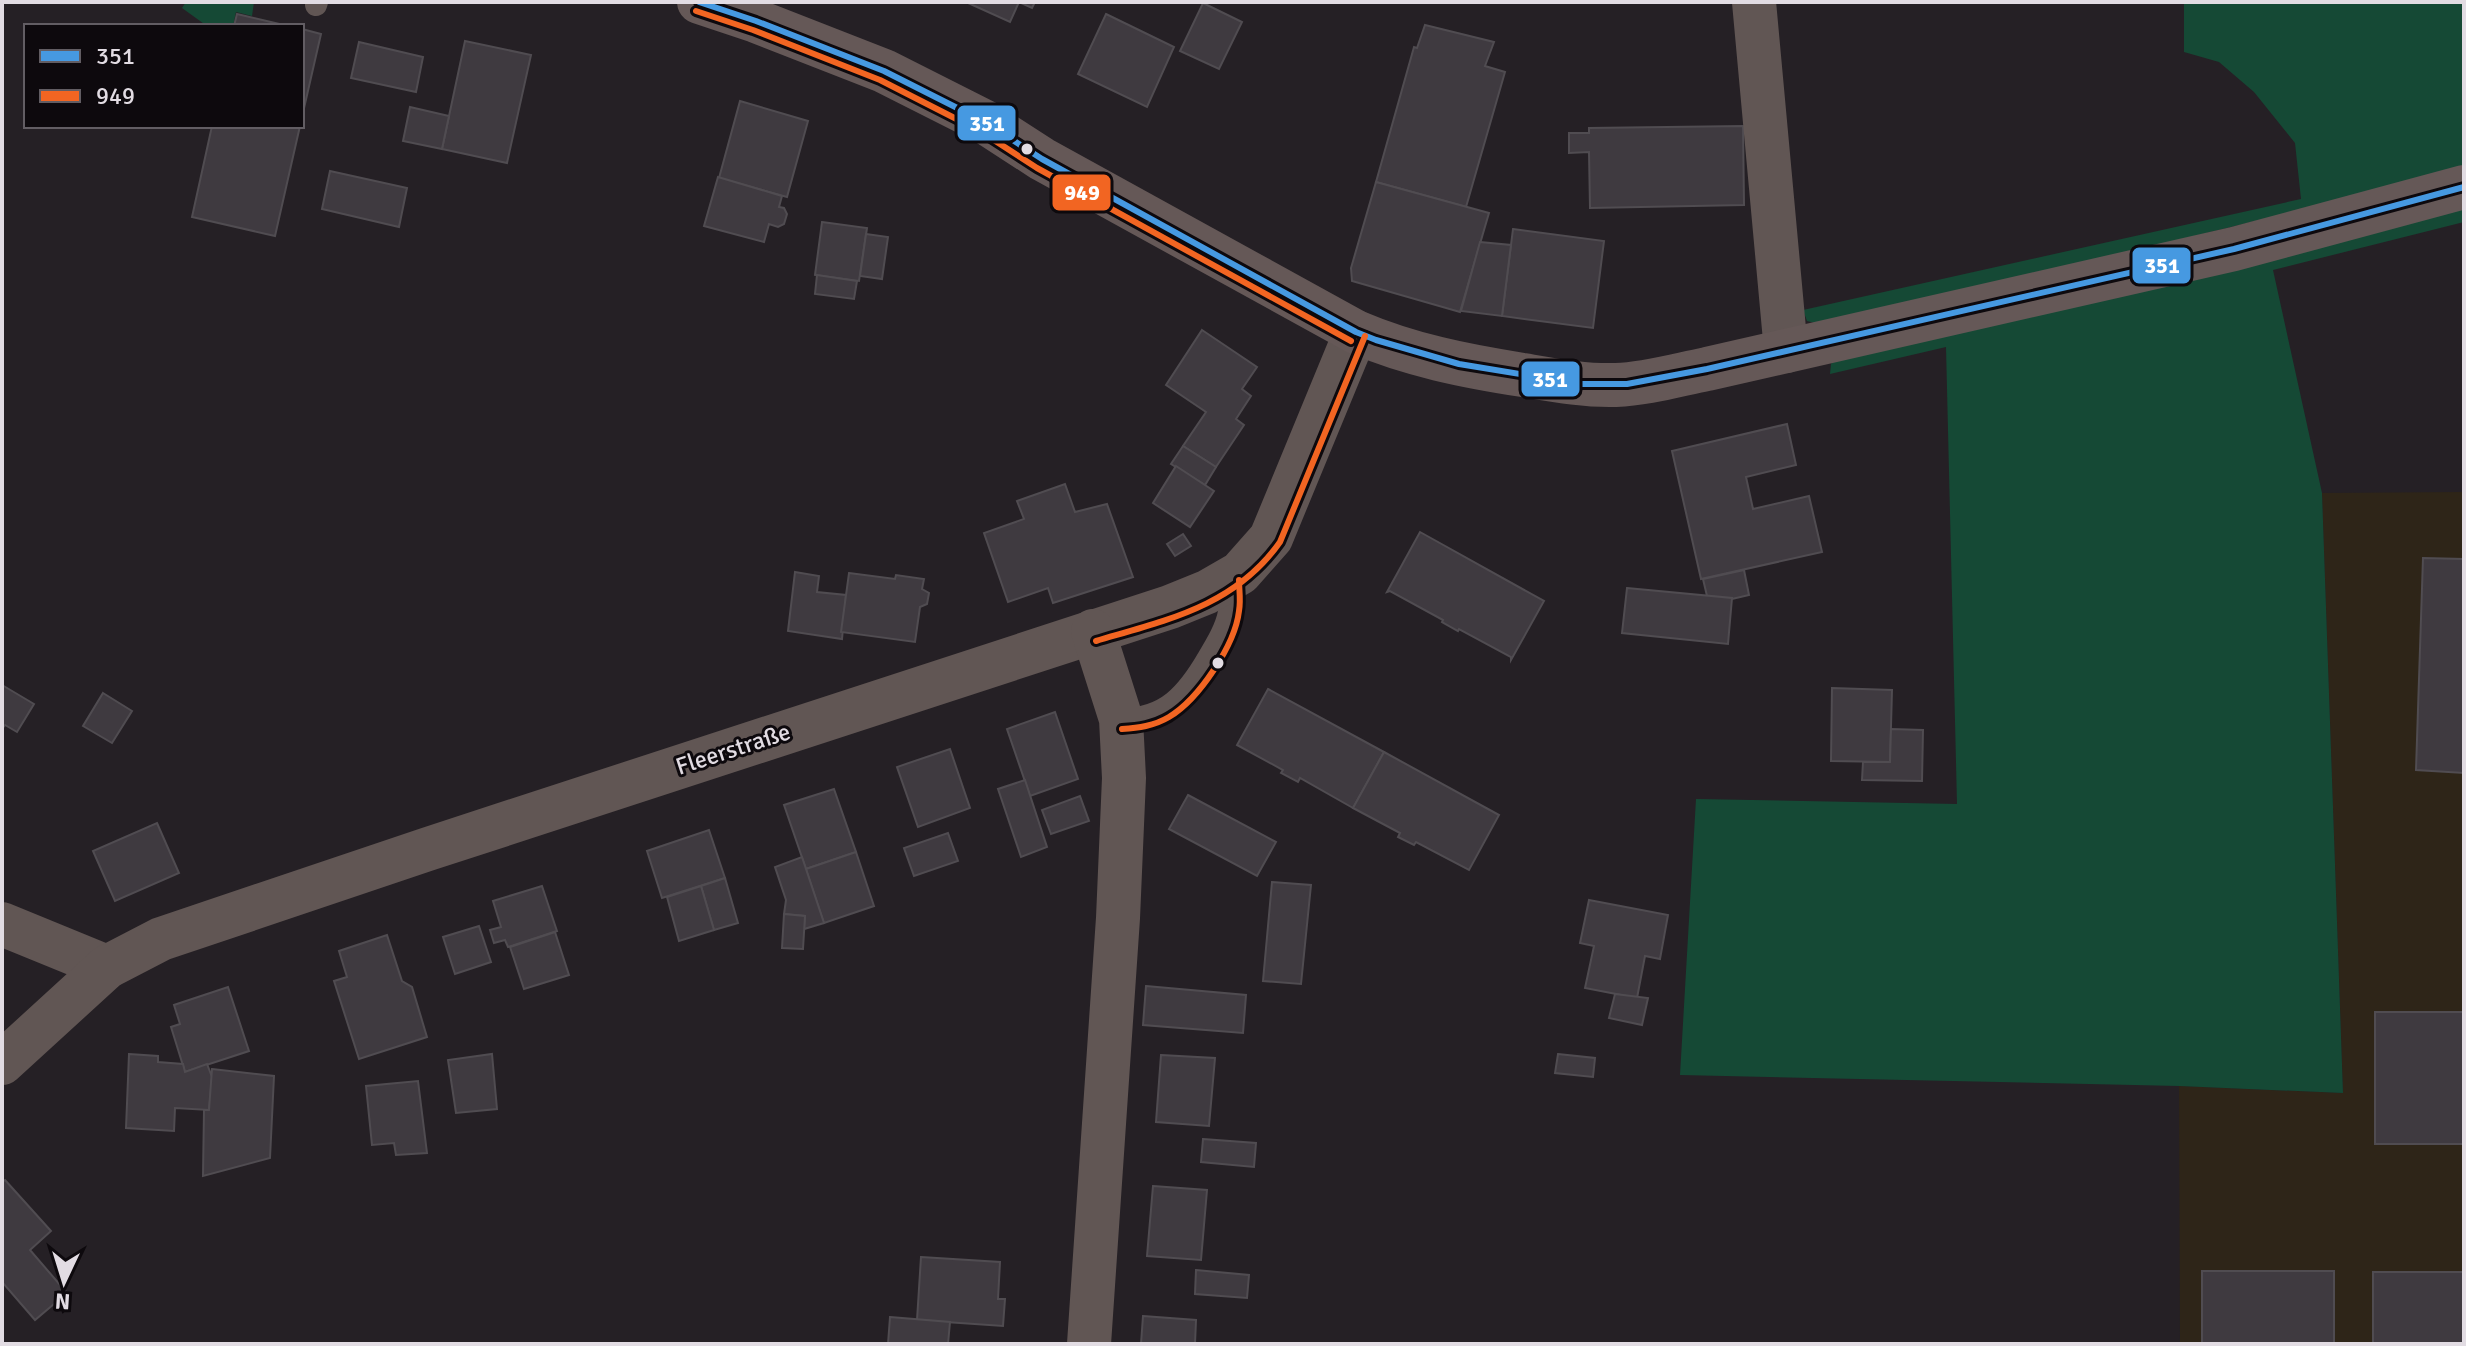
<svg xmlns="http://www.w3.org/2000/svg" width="2466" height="1346" font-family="Signika,sans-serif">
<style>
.industrial{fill:#2e2518}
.green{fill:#154935}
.building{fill:#3f3a40;stroke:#504c51;stroke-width:2}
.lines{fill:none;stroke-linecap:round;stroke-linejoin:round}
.lane{stroke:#615654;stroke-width:22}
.street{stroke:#615654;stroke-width:44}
.secondary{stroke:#655857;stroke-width:44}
.bus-1-casing{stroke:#0d090d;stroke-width:12}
.bus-2-casing{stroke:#0d090d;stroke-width:12}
.bus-1{stroke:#4699e1;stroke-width:6}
.bus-2{stroke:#f26522;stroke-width:6}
.bus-dot{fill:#e2dce3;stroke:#0d090d;stroke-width:3}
.labels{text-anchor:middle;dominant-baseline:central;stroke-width:6;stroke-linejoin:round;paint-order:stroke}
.street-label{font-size:24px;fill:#e2dce3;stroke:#0d090d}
.line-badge{stroke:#0d090d;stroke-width:3}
.badge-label{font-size:22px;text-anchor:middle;font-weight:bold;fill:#fff}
</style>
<rect width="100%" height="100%" fill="#252025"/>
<path class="industrial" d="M2464 492V1344H2180L2179 1086 2343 1093 2322 493Z"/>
<g class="green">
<path d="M186 2H254L252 16 236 12 233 26H207L182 8Z"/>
<path d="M2184 2H2464V170L1827 326 1807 321 1803 310 2301 199 2295 143 2254 92 2219 62 2184 52Z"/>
<path d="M2464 206V222L2273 270 2322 493 2343 1093 2179 1086 1680 1075 1696 799 1957 804 1946 347 1830 374 1831 364 1836 358Z"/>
</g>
<g class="building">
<path d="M966 2H1035L1032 8 1019 2 1010 22Z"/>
<path d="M1203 3 1242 22 1219 69 1180 51Z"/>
<path d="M237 14 288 26H234Z"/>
<path d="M1106 14 1174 47 1147 107 1078 74Z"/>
<path d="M1425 25 1494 42 1485 66 1505 72 1466 207 1376 182 1414 47 1417 48Z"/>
<path d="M302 29 321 34 302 117Z"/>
<path d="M465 41 531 55 507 163 442 149Z"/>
<path d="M359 42 423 57 416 92 351 78Z"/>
<path d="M740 101 808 121 787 197 719 178Z"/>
<path d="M410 107 449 116 442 149 403 141Z"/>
<path d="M212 126H300L275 236 192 217Z"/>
<path d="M1743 126 1744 205 1590 208 1589 152 1569 153V133H1589V128Z"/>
<path d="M330 171 407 188 399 227 322 209Z"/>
<path d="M718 177 782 196 779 207 784 208 787 214 784 224 778 227 769 224 764 242 704 226Z"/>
<path d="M1376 182 1489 213 1460 312 1352 281 1351 268Z"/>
<path d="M822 222 867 228 859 281 815 275Z"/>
<path d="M1513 229 1604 241 1593 328 1502 316Z"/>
<path d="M866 234 888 237 882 279 860 276Z"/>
<path d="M1480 242 1511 245 1502 316 1461 311Z"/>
<path d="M817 275 857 281 854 299 815 294Z"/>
<path d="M1202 330 1257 367 1242 389 1251 396 1236 419 1244 425 1216 467 1183 446 1206 412 1166 385Z"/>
<path d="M1787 424 1796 465 1746 477 1753 509 1809 496 1822 552 1701 579 1672 451Z"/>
<path d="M1183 446 1216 467 1205 485 1171 464Z"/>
<path d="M1176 466 1214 491 1190 527 1153 503Z"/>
<path d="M1065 484 1075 512 1107 504 1133 577 1053 603 1048 588 1008 602 984 533 1024 519 1017 501Z"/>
<path d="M1420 532 1544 601 1511 660V657L1459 629 1458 631 1442 622 1443 620 1390 591 1387 592Z"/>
<path d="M1183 534 1191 546 1175 556 1167 544Z"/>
<path d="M2423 558 2464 559V773L2416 770Z"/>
<path d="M1744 570 1749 595 1732 599 1707 596 1703 579Z"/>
<path d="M795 572 819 576 817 592 846 595 842 639 788 631Z"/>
<path d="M849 573 895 579 896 575 924 579 922 589 929 593 927 604 920 607 915 642 841 632Z"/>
<path d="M1627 588 1732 598 1728 644 1622 633Z"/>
<path d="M2 685 34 704 17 732 5 725 2 729Z"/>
<path d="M1832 688 1892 690 1890 762 1831 761Z"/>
<path d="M1268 689 1384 752 1353 808 1300 778 1298 782 1281 773 1283 770 1237 745Z"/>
<path d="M103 693 132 711 112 743 83 726Z"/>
<path d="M1055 712 1078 779 1030 796 1007 729Z"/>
<path d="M1891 729 1923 730 1922 781 1862 780 1863 762H1890Z"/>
<path d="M950 749 970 808 918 827 897 767Z"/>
<path d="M1384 752 1499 815 1469 870 1416 842 1414 845 1398 837 1400 833 1353 808Z"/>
<path d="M1025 780 1047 847 1021 857 998 789Z"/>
<path d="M834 789 856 852 806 869 784 805Z"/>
<path d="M1188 795 1276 842 1257 876 1169 829Z"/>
<path d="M1080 796 1089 821 1051 834 1042 810Z"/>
<path d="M157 823 179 873 115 901 93 851Z"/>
<path d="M709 830 725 878 662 898 647 851Z"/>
<path d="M948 833 958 861 914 876 904 848Z"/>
<path d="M856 852 874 906 824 923 806 869Z"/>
<path d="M802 857 824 923 804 929 805 916 784 914 786 900 775 867Z"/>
<path d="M725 878 738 923 714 930 701 886Z"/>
<path d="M1272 882 1311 885 1301 984 1263 981Z"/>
<path d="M542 886 557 931 508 947 505 940 494 943 490 930 501 927 493 901Z"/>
<path d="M701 886 714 930 679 941 667 897Z"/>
<path d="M1589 900 1668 915 1660 959 1645 956 1637 998 1585 988 1594 946 1580 943Z"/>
<path d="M784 914 805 916 803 949 782 948Z"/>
<path d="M479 926 491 962 455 974 443 937Z"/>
<path d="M555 932 569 975 524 989 510 947Z"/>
<path d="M387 935 402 981 412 987 427 1037 359 1059 334 981 347 977 339 951Z"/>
<path d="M1146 986 1246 995 1243 1033 1143 1025Z"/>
<path d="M228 987 249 1051 185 1072 171 1027 180 1024 174 1005Z"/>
<path d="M1615 994 1648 998 1642 1025 1609 1018Z"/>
<rect x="2375" y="1012" width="89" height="132"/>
<path d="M129 1054 158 1056V1062L183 1064 185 1072 207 1064 212 1077 209 1110 175 1108 174 1131 126 1128Z"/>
<path d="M492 1054 497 1109 456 1113 448 1060Z"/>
<path d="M1558 1054 1595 1058 1593 1077 1555 1073Z"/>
<path d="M1161 1055 1215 1058 1209 1126 1156 1122Z"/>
<path d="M212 1069 274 1076 270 1158 203 1176 204 1110H209Z"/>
<path d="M418 1081 427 1153 396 1155 394 1143 372 1145 366 1086Z"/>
<path d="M1203 1139 1256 1143 1254 1167 1201 1162Z"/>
<path d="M5 1180 51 1231 30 1250 67 1293 35 1320 2 1282V1182Z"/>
<path d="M1153 1186 1207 1190 1201 1260 1147 1256Z"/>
<path d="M921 1257 1000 1262 998 1299H1005L1003 1326 917 1320Z"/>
<path d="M1196 1270 1249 1275 1247 1298 1195 1294Z"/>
<rect x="2202" y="1271" width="132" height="73"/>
<rect x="2373" y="1272" width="91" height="72"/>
<path d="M1143 1316 1196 1320 1195 1344H1141Z"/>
<path d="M890 1317 950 1322 948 1344H888Z"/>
</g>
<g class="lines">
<g class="lane">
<path d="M316 5 317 2"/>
<path d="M1121 719C1166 719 1187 694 1208 658 1217 643 1226 628 1229 612 1231 602 1229 590 1229 580"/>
</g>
<g class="street">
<path d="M1754 2 1786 351"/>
<path d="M2 924 107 967"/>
<path d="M2 1063 107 967 161 939 428 849 1170 607 1207 592 1240 573 1271 538 1356 332"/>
<path d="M1089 1344 1118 918 1124 778 1121 719 1093 631"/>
</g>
<path class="secondary" d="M699 2 756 21 884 71 985 122 1042 159 1356 332C1410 355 1465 366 1523 375 1553 380 1585 386 1616 385 1646 384 1677 375 1707 369L2234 249 2464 187"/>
<g class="bus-1-casing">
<path id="bus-1" d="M699 2 756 21 884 71 985 122 1042 159 1356 332 1376 340 1459 364 1581 384H1627L1707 369 2234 249 2464 187"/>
</g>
<g class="bus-2-casing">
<g id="bus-2">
<path d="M696 11 753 30 880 80 980 131 1037 168 1351 341"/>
<path d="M1096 641C1167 620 1235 606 1280 542L1365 336"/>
<path d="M1122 729C1138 728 1154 726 1169 717 1199 699 1235 645 1239 611 1241 600 1239 590 1239 580"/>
</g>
</g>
<use href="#bus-1" class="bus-1"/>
<use href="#bus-2" class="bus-2"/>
</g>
<g class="bus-dot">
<circle cx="1027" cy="149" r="7"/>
<circle cx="1218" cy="663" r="7"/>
</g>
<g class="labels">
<g class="street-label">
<text transform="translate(733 749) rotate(-18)">Fleerstraße</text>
</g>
</g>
<g class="line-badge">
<rect x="956" y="104" width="61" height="38" rx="8" fill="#4699e1"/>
<rect x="1051" y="173" width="61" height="39" rx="8" fill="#f26522"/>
<rect x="2131" y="246" width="61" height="39" rx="8" fill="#4699e1"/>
<rect x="1520" y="360" width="61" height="38" rx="8" fill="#4699e1"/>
</g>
<g class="badge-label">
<text x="987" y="131">351</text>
<text x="1082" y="200">949</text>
<text x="2162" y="273">351</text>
<text x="1550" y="387">351</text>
</g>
<rect width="2466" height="1346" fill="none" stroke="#e2dce3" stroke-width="8"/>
<rect x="24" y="24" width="280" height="104" fill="#0d090d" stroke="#625d63" stroke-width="2"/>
<rect x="40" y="50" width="40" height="12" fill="#4699e1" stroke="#625d63" stroke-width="2"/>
<text x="96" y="64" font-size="24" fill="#e2dce3">351</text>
<rect x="40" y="90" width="40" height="12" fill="#f26522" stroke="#625d63" stroke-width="2"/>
<text x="96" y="104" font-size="24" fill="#e2dce3">949</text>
<g transform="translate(64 1282) rotate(184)" stroke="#0d090d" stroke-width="6" paint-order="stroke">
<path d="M0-6L14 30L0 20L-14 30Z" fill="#e2dce3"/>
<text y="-12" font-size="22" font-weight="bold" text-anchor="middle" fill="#e2dce3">N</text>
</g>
</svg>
